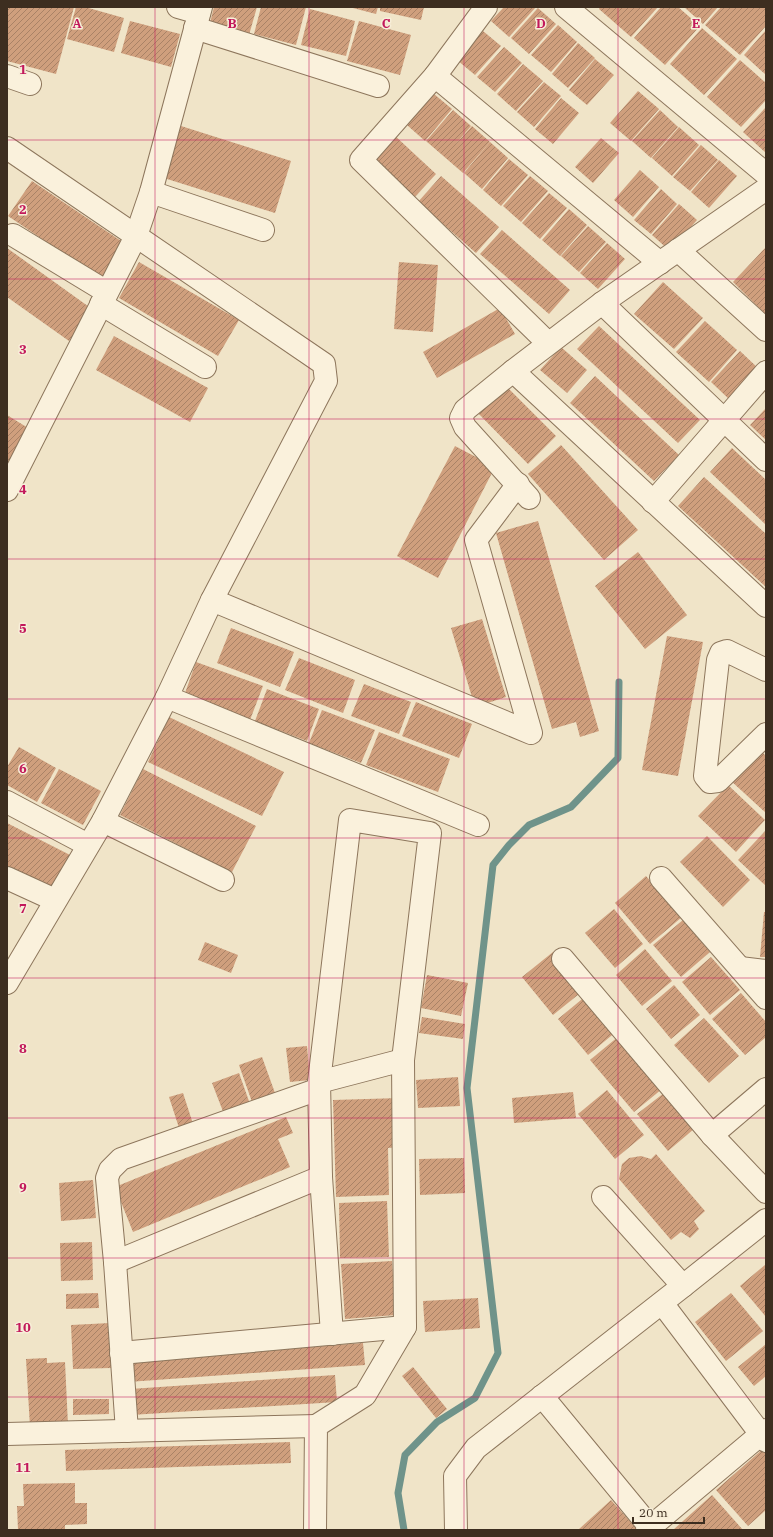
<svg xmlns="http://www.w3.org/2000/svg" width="773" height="1537" font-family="'IBM Plex Serif',serif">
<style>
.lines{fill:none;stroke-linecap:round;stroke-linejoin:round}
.stream{stroke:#6f938a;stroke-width:7}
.building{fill:url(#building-hatch)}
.minor-casing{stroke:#8d765c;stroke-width:24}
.minor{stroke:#faf1dc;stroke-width:22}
.grid{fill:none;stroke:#c2185b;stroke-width:1;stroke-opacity:0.55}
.grid-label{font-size:13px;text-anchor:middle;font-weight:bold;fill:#c2185b;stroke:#f7eed8;stroke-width:3;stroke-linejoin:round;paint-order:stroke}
</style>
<defs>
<pattern id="building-hatch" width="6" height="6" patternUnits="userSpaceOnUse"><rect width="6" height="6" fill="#cf9f7d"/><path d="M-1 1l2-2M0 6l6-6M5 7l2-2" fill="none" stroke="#a98266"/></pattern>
</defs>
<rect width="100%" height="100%" fill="#f0e4c8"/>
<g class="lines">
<path class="stream" d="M404 1530 398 1493 405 1455 437 1422 475 1398 498 1353 467 1088 493 865 509 845 529 825 571 807 618 758 619 682"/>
</g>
<g class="building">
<path d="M7 7H74L56 74 7 61Z"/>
<path d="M76 7H85L124 18 114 52 67 39Z"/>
<path d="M214 7H257L249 35 210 23Z"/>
<path d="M261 7H306L296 45 254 34Z"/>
<path d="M349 7H378L376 14Z"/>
<path d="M380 7H424L421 20 380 11Z"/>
<path d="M504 7H536L509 37 491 21Z"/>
<path d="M600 7H658L631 37 599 9Z"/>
<path d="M661 7H678L700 26 665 65 634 38Z"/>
<path d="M684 7H718L703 24Z"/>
<path d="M721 7H766V26L740 55 705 25Z"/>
<path d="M538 8 556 24 529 54 511 38Z"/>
<path d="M310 9 355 21 346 56 301 45Z"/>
<path d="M130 21 180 34 171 67 121 53Z"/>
<path d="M359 21 411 35 400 75 347 61Z"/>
<path d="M558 25 577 42 551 72 531 55Z"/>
<path d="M702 28 737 59 704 95 670 64Z"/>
<path d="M766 30V75L744 55Z"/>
<path d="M483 31 501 46 475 75 457 60Z"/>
<path d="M578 43 595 58 568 88 552 74Z"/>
<path d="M504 47 522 63 495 92 477 77Z"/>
<path d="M595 59 614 75 587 105 569 90Z"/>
<path d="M740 60 766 83V100L741 127 707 97Z"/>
<path d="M523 64 543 81 516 111 497 94Z"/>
<path d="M544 82 561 96 534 127 517 112Z"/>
<path d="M638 91 659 109 631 141 610 123Z"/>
<path d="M434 94 452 109 425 141 407 125Z"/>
<path d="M561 98 579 113 553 144 535 129Z"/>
<path d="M766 107V153L743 132Z"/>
<path d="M453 110 471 126 455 145 472 126 490 142 463 173 426 141Z"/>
<path d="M660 110 678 127 651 158 632 141Z"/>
<path d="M181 126 291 161 275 213 164 178Z"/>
<path d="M679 127 699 145 672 176 652 158Z"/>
<path d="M393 134 436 174 414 198 370 158Z"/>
<path d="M601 138 619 153 593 183 575 167Z"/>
<path d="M490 142 508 158 482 189 464 173Z"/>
<path d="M701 145 718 160 690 191 673 177Z"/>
<path d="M509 159 528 175 501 206 483 190Z"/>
<path d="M719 160 737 176 709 208 691 192Z"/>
<path d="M640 170 659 187 633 217 614 200Z"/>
<path d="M441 176 499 227 476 253 418 202Z"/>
<path d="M530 176 548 191 521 222 503 206Z"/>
<path d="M32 181 127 245 103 280 8 216Z"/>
<path d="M661 189 677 204 651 234 634 220Z"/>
<path d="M549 193 567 208 540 239 522 223Z"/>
<path d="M679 204 697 220 670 251 652 235Z"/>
<path d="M569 209 587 225 560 256 542 240Z"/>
<path d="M588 226 606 242 579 272 561 256Z"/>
<path d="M502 230 570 290 549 314 480 254Z"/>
<path d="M607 243 625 259 598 289 580 273Z"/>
<path d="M766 247V315L733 282Z"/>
<path d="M7 248 92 309 69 341 7 297Z"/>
<path d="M139 262 239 320 218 356 119 298Z"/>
<path d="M399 262 438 265 433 332 394 329Z"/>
<path d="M663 282 703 318 674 349 634 314Z"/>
<path d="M500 308 515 334 437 378 423 352Z"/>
<path d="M705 321 737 350 709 382 676 352Z"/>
<path d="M599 326 700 420 678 443 577 349Z"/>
<path d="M114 336 208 388 190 422 96 370Z"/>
<path d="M561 347 587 370 567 393 540 370Z"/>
<path d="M740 351 760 370 731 401 711 382Z"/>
<path d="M595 376 679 455 654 481 570 403Z"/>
<path d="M504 384 556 436 528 464 476 411Z"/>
<path d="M766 408V440L750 425Z"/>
<path d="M7 415 33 431 13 464 7 460Z"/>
<path d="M561 445 638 530 604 560 528 474Z"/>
<path d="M455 446 495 467 438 578 397 556Z"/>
<path d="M732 448 766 480V525L710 472Z"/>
<path d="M704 477 766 534V587L678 506Z"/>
<path d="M538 521 599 731 580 737 576 722 552 729 496 533Z"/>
<path d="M638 552 687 615 645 649 595 586Z"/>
<path d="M482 619 506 697 475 707 451 628Z"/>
<path d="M231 628 294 652 280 687 217 663Z"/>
<path d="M667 636 703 642 678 776 642 770Z"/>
<path d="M299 658 355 680 343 713 285 690Z"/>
<path d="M196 662 263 686 250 720 184 696Z"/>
<path d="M364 684 411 702 399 734 351 716Z"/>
<path d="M267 689 319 709 307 741 255 721Z"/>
<path d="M416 702 472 724 459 758 402 736Z"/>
<path d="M322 710 375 730 361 763 309 743Z"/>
<path d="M169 717 284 772 262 816 148 762Z"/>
<path d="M379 732 450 759 438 792 366 765Z"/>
<path d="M19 747 56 768 37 802 7 785V767Z"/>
<path d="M759 749 766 756V813L730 780Z"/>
<path d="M59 769 101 791 83 825 41 803Z"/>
<path d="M143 769 256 826 232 872 120 815Z"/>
<path d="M728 785 765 820 736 852 698 816Z"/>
<path d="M7 823 74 857 55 894 7 869Z"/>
<path d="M766 830V886L738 860Z"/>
<path d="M707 836 750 880 723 907 680 862Z"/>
<path d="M646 876 682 917 650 944 615 903Z"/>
<path d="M614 909 643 944 615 968 585 933Z"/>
<path d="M764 912H766V957H760Z"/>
<path d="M683 920 710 952 681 977 653 945Z"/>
<path d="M205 942 238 955 231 973 198 960Z"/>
<path d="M645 949 672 981 642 1006 616 975Z"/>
<path d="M553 952 584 990 553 1015 522 977Z"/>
<path d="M711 957 740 990 710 1015 682 982Z"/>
<path d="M427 975 468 983 461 1016 421 1008Z"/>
<path d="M674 985 700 1015 671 1039 646 1009Z"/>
<path d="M741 993 766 1022V1037L745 1055 712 1019Z"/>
<path d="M587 995 617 1031 588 1055 558 1019Z"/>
<path d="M422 1017 465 1024 463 1039 419 1033Z"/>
<path d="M704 1018 739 1056 709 1083 674 1045Z"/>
<path d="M619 1036 662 1089 634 1112 590 1060Z"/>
<path d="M307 1046 310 1080 290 1082 286 1048Z"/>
<path d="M262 1057 275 1093 252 1102 239 1065Z"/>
<path d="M239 1073 250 1104 224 1114 212 1083Z"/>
<path d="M458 1077 460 1106 418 1108 416 1080Z"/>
<path d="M607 1090 644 1135 615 1159 578 1114Z"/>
<path d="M573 1092 576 1118 514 1123 512 1098Z"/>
<path d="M183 1093 195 1130 181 1134 169 1097Z"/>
<path d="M664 1093 694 1129 668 1151 637 1114Z"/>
<path d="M400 1098 401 1147 388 1148 389 1195 336 1197 333 1100Z"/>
<path d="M286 1117 293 1133 278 1139 290 1167 133 1232 115 1187Z"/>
<path d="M656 1154 705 1211 694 1221 699 1229 690 1238 681 1232 671 1240 619 1179 622 1164 629 1158 641 1156 651 1159Z"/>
<path d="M464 1158 465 1193 420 1195 419 1159Z"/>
<path d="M93 1180 96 1218 61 1221 59 1183Z"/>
<path d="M387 1201 389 1257 340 1258 339 1203Z"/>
<path d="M92 1242 93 1280 61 1281 60 1243Z"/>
<path d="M392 1261 396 1315 345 1319 341 1264Z"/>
<path d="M766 1264V1317L740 1286Z"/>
<path d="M98 1293 99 1308 66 1309V1294Z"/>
<path d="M731 1293 763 1331 726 1361 695 1322Z"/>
<path d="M478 1298 480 1328 425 1332 423 1301Z"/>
<path d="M110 1323 111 1368 73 1369 71 1325Z"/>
<path d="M363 1343 365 1365 128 1382 127 1361Z"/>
<path d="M766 1344V1376L754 1386 738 1367Z"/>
<path d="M47 1358V1363L65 1362 68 1425 30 1427 26 1359Z"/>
<path d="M413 1367 447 1409 436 1418 402 1376Z"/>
<path d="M335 1375 337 1402 131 1415 130 1389Z"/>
<path d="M73 1399H109V1414L73 1415Z"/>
<path d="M290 1442 291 1463 66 1471 65 1450Z"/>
<path d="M764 1448 766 1450V1510L748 1526 716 1490Z"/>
<path d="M75 1483V1503H87V1524L65 1525V1530H18L17 1506H24L23 1484Z"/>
<path d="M712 1495 743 1530H673Z"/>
<path d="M611 1500 637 1529 578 1530Z"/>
</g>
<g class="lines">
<g class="minor-casing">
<g id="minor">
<path d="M178 7 199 13"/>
<path d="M486 7 435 76 361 160 548 343"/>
<path d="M566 7 766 174"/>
<path d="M195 28 378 86"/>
<path d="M7 76 30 84"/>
<path d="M435 76 660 263"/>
<path d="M7 148 324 364 326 381 212 600 167 697 103 821 7 983"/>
<path d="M151 192 263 230"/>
<path d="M13 235 107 292"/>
<path d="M678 250 766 330"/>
<path d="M602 303 766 460"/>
<path d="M101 304 205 367"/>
<path d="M513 371 766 606"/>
<path d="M7 490 136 236 151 192 201 7"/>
<path d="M529 498 465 427 461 418 465 410 513 371 602 303 766 189"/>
<path d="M653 502 766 372"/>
<path d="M212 600 531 733 476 540 518 484"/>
<path d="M766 670 727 651 721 653 718 660 705 776 710 782 718 781 766 734"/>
<path d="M167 697 478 825"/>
<path d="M7 802 88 845"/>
<path d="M103 821 223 880"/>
<path d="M7 878 55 900"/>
<path d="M661 878 766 998"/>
<path d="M563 959 712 1135 766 1192"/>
<path d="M740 968 766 971"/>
<path d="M319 1082 403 1060"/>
<path d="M712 1135 766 1089"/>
<path d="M603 1197 683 1286"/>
<path d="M115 1262 321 1177"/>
<path d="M662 1303 766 1441"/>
<path d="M121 1353 405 1327"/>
<path d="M542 1396 650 1527"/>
<path d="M127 1431 115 1262 107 1178 110 1170 121 1159 319 1089"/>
<path d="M7 1434 316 1426"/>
<path d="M315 1530 316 1426 365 1395 405 1327 403 1060 430 833 350 820 319 1082 321 1177 332 1334"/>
<path d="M456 1530 455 1476 476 1448 683 1286 766 1220"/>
<path d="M647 1530 766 1430"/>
</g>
</g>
<use href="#minor" class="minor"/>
</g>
<path class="grid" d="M155 7V1530M309 7V1530M464 7V1530M618 7V1530M7 140H766M7 279H766M7 419H766M7 559H766M7 699H766M7 838H766M7 978H766M7 1118H766M7 1258H766M7 1397H766"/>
<g class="grid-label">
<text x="77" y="28">A</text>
<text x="232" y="28">B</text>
<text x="386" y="28">C</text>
<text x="541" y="28">D</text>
<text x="696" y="28">E</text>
<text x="23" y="74">1</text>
<text x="23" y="214">2</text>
<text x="23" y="354">3</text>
<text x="23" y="494">4</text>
<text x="23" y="633">5</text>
<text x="23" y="773">6</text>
<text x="23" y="913">7</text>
<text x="23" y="1053">8</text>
<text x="23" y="1192">9</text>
<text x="23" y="1332">10</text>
<text x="23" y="1472">11</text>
</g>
<rect width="773" height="1537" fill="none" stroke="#3d2e20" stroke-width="16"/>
<path d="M633 1517v6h71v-6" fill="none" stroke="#3d2e20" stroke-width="2"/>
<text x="639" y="1517" font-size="12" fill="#3d2e20" stroke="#f7eed8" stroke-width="3" paint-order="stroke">20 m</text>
</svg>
